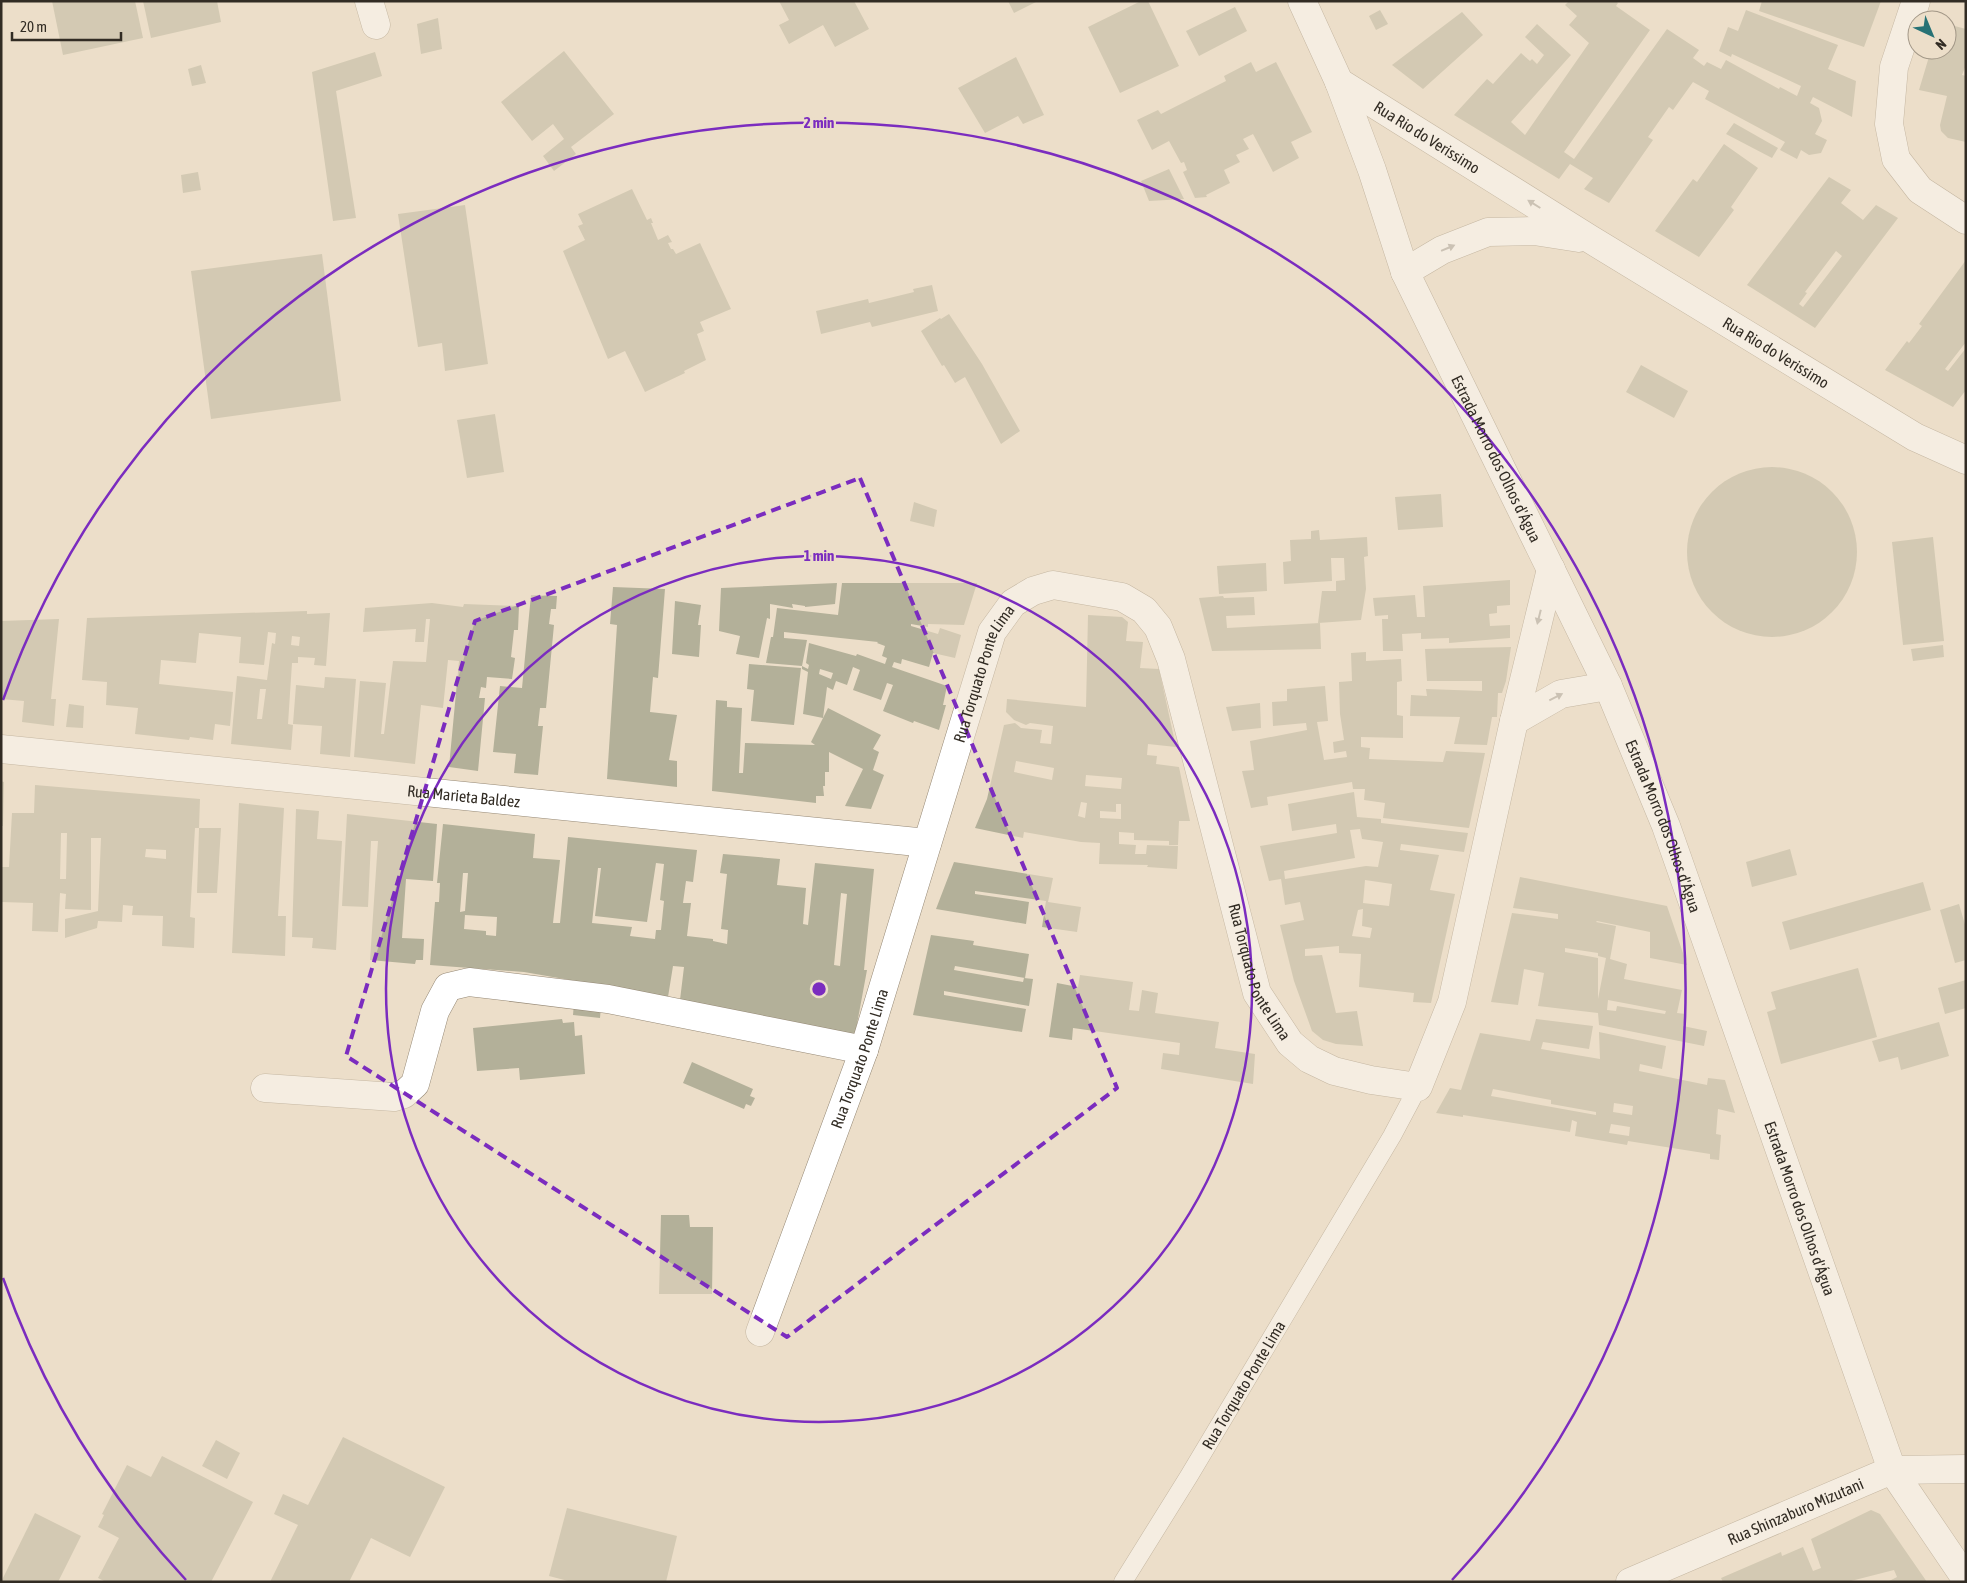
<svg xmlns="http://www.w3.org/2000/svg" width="1967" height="1583" font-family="'Asap Condensed',sans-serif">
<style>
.building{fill:#b3b099;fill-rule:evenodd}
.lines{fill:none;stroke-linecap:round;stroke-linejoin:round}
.service-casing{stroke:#958875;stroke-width:19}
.minor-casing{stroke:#958875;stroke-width:29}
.tertiary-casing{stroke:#958875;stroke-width:29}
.secondary-casing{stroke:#958875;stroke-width:29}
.service{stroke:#fff;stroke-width:18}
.minor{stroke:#fff;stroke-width:28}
.tertiary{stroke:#fff;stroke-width:28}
.secondary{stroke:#fff;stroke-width:28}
.oneway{fill:#a3a09c}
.marked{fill:none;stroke:#7b2cbf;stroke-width:4;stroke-dasharray:10 6;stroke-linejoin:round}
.ring{fill:none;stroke:#7b2cbf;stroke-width:2.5}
.labels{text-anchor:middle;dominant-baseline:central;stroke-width:4.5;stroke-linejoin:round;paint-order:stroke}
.street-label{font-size:16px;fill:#322c24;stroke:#ecdec9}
.centre{fill:#7b2cbf;stroke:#ecdec9;stroke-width:2.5}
.ring-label{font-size:15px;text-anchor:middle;font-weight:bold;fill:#7b2cbf;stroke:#ecdec9;stroke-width:4.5;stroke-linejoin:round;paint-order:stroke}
</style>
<rect width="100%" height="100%" fill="#ecdec9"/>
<g class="building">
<path d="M52 1H135L143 38 63 55Z"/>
<path d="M143 1H217L221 22 151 38Z"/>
<path d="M779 1H854L869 29 835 47 823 25 789 44 779 25 789 20Z"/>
<path d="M1008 1H1038L1014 13Z"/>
<path d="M1141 1H1148L1179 66 1120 93 1088 27Z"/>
<path d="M1569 1H1616L1618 3 1616 6 1650 30 1564 152 1574 159 1667 29 1699 50 1693 58 1704 66 1707 62 1721 69 1726 60 1779 89 1780 87 1797 96 1801 86 1732 54 1731 57 1719 51 1728 27 1738 31 1746 10 1838 45 1828 69 1856 81 1852 117 1813 97 1810 103 1819 108 1822 121 1815 134 1827 140 1821 153 1809 155 1801 150 1797 159 1780 150 1785 142 1705 99 1709 91 1693 82 1673 110 1669 107 1648 137 1653 140 1609 203 1584 189 1593 178 1570 164 1559 179 1454 115 1487 79 1493 84 1521 53 1530 61 1532 59 1537 64 1544 55 1525 37 1537 24 1571 55 1511 122 1525 135 1589 43 1569 25 1577 16 1565 5Z"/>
<path d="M1762 1H1881L1864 47 1759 11Z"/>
<path d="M1235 7 1247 31 1199 56 1186 31Z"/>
<path d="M1380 10 1388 24 1376 30 1369 16Z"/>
<path d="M1462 12 1483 35 1423 89 1392 65Z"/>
<path d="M438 18 442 49 421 54 417 24Z"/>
<path d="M1947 24 1966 29V65L1962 75 1966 76V142L1948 138 1941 131 1940 125 1947 96 1919 90 1931 50H1947Z"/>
<path d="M564 51 614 114 571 147 576 154 554 171 543 156 564 139 553 124 532 141 501 102Z"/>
<path d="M375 52 382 76 336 91 356 218 333 221 312 72Z"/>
<path d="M1016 57 1044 115 1023 124 1018 116 985 133 958 88Z"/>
<path d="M1251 62 1256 72 1276 62 1312 132 1291 142 1299 158 1273 172 1253 134 1243 139 1249 149 1236 155 1240 162 1224 170 1230 183 1206 195 1207 197 1195 198 1183 172 1187 170 1184 162 1181 163 1169 141 1152 150 1137 120 1158 110 1161 114 1226 81 1224 76Z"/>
<path d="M201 65 206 83 192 86 188 69Z"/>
<path d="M1734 123 1778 148 1772 158 1726 134Z"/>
<path d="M1724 144 1758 168 1731 207 1734 210 1699 257 1655 231 1693 179 1697 182Z"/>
<path d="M1169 169 1184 199 1149 201 1141 181Z"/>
<path d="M198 172 201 190 183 193 181 175Z"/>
<path d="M1829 177 1851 190 1841 203 1863 220 1876 205 1898 218 1815 328 1747 285ZM1836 251 1842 256 1803 307 1799 304 1807 293 1805 292Z"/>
<path d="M632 189 647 220 651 218 653 223H651L658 240 668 235 672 242 668 243 671 249H673L676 254 700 243 731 309 700 322 704 331 697 334 706 360 684 371 685 373 645 392 625 351 608 359 563 251 585 240 578 226 583 224 578 214Z"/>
<path d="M465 205 488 364 445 371 442 343 418 347 398 214Z"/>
<path d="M322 254 341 401 211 419 191 271Z"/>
<path d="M1966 260V342L1945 369 1948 371 1966 348V390L1953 407 1885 370 1907 341 1909 343 1922 326 1919 324Z"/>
<path d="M932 285 938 311 872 327 870 322 821 334 816 311 868 299 869 303 914 292 913 289Z"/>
<path d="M949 314 982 364 1020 431 1001 444 965 377 955 383 944 365 942 366 921 331 940 318 941 319Z"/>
<path d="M1641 365 1688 391 1674 418 1626 392Z"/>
<path d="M495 414 504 472 467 478 457 420Z"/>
<circle cx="1772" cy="552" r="85"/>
<path d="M1441 494 1443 527 1398 530 1395 497Z"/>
<path d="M914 502 937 510 934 527 910 521Z"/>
<path d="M1319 530 1320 540 1367 537 1368 556 1364 557 1366 589 1361 620 1318 623 1322 591H1336V581L1345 580 1344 558H1331L1332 581 1284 584 1283 562 1291 561 1290 540 1311 539V531Z"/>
<path d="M1933 537 1944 641 1903 645 1892 542Z"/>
<path d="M1266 563 1267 591 1219 594 1217 566Z"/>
<path d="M1510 580V605L1497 606V613L1489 614 1490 626 1510 625V638L1449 643V638L1421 639V633L1402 634 1403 651H1383L1382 619H1388V615L1375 616 1373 598 1415 595 1417 617H1425L1423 586Z"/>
<path d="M837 583 835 604 805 607V606L792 604 793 608 770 604V619L767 618 759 658 736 654 740 636 719 631 721 588Z"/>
<path d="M842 583H977L964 625 928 624V627L911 624V626L938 634 940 628 961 635 955 658 933 653 929 667 902 659 901 664 894 662 892 667 947 686 943 705H946L939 730 914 721 913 723 883 711 893 685 887 683 881 700 853 690 860 670 853 667 847 685 836 681 833 690 827 687 823 718 803 714 808 672 802 669V666L808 669 809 665 806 663 809 643 856 656 857 654 885 664 887 658 882 656 885 646 877 643 878 642 784 632V638L807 640 802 666 766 663 771 637H773L777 608 838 615ZM820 669 833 673 831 679 819 674Z"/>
<path d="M613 587 665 589 658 678 653 677 650 712 677 715 669 760 677 761V787L607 779 617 625 610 624Z"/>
<path d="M531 595 557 596 556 609H551L549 624 554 625 546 708H540L538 726H543L538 775 514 773 516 754 493 752 500 686 522 688Z"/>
<path d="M1223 596 1224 598 1254 597 1255 615 1226 616 1227 628 1320 623 1321 649 1212 651 1199 598Z"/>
<path d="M675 601 701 605 698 625H701L699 657 672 654Z"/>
<path d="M432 603 463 607 464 604 519 606 518 630H514L511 657 515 658 512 679 487 677 486 688 481 687 479 698H485L478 771 449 767 459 661 448 660 443 708 421 705 415 764 354 757 360 681 386 683 381 734H384L393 661 426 662 430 619H426L424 642H415L416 629 363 632 365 608Z"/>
<path d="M307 611V614L330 613 326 666 314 665 315 658 298 657V663H292L288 724 293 725 291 750 231 744 237 676 267 680 272 643 275 644 276 633 268 632 264 665 239 663 241 637 199 633 196 663 161 660 159 684 233 692 230 726 215 724 213 740 190 737 189 740 135 734 138 708 106 705 107 682 82 680 87 618ZM292 636 300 637 299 646 291 645ZM260 689H266L262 719H257Z"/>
<path d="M1088 615 1122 617 1128 622 1126 641 1143 642 1140 668 1159 669 1176 747 1148 744 1147 755 1157 756 1156 764 1179 767 1190 821H1179L1178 845H1169V841L1134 840V833L1119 832V844L1136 845 1135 854H1146L1147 845 1178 846 1177 869 1147 867 1148 865 1099 864 1100 843 1081 842 1024 832 1023 838 975 828 987 799 1004 725 1015 723 1021 728 1042 730 1040 743 1051 744 1053 726 1030 723 1026 725 1014 720 1006 712 1007 699 1086 707ZM1016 761 1054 768 1052 780 1014 772ZM1086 775 1122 778 1121 789 1085 786ZM1081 802 1087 803 1085 818 1078 816ZM1116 804H1121V819L1100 818V811L1116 812Z"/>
<path d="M59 619 51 699H56L54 726 22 722 24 701 1 699V621Z"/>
<path d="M1943 645 1944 657 1913 661 1911 649Z"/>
<path d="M1511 647 1506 681 1502 693H1498L1497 717H1492L1487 745 1454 744 1460 717 1410 716 1411 695 1427 696 1426 689 1482 691V681H1427L1425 649Z"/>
<path d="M1366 652V661L1401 659 1402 681 1397 682V715L1403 716V738L1361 737V747L1370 748 1369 759 1443 762 1446 751 1485 753 1469 828 1383 818 1385 803 1364 800 1365 789H1353L1352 782 1267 797 1268 805 1251 808 1242 771 1254 770 1250 741 1307 730 1306 723 1273 726 1272 702 1287 701V689L1325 686 1328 721 1317 722 1324 760 1347 757 1346 751 1334 753 1333 742 1344 740 1340 714 1339 682 1352 681 1351 653Z"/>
<path d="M749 664 801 668 794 725 751 721 754 690 747 689Z"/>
<path d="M325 677 356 679 350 757 320 754 322 726 293 724 296 685 324 688Z"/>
<path d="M716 700 727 701V707L742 708 739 773H743L745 743 815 745 811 742 828 708 881 735 873 749 879 752 873 770 884 775 871 809 845 806 863 769 829 752V772H825V786H823L824 796H816V803L712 791Z"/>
<path d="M1260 703 1261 728 1232 731 1226 707Z"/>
<path d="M69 704 84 706 83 728 66 727Z"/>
<path d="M1 781 4 782 3 826H1Z"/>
<path d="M35 785 200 799 199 828H195L190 917 195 918 194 948 162 946 163 916 132 915 133 906 123 905 122 922 98 921 97 928 65 938V919L98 911 101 838H91V910L65 909 66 894 60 893 58 932 32 931 33 903 1 902V867H9L12 813H34ZM61 833H67L66 879H60ZM146 849 166 850V859L145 857Z"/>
<path d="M1354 792 1357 817 1381 819V823L1468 833 1464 852 1401 844 1400 850 1439 855 1430 890 1455 894 1431 1003 1413 1002 1414 993 1359 987 1361 954 1339 953V946L1305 949V956L1322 955 1336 1013 1357 1011 1363 1046 1336 1044 1323 1040 1312 1031 1294 981 1280 925 1304 920 1300 902 1285 905 1281 879 1269 881 1260 846 1337 833 1336 824 1292 831 1288 804ZM1360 829 1362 839 1383 842 1378 867 1366 866 1285 879 1284 871 1355 858 1350 830ZM1365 880 1392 884 1389 906 1363 903ZM1363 909 1362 926 1372 928 1370 938 1352 936 1358 910Z"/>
<path d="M239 803 284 808 278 916H286L285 956 232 953Z"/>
<path d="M296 809 319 811 317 839 342 841 336 950 312 948 313 938 292 937Z"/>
<path d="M347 814 437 824 433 881 406 879 402 938 424 939 423 960H416L415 964 370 960 378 841H371L368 907 342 906Z"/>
<path d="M443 824 535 834 533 858 560 860 553 923H560L568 837 697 850 693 882 686 881 683 903H691L687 936 713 939V941L727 944 728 930 721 929 727 874 720 873 723 854 780 859 777 885 806 888 803 924 808 925 815 863 874 869 864 970H867L855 1035 680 1000 684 967 673 966 668 997 524 972 430 965 435 902H439L440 883H437ZM656 863 664 864 660 900 664 901 661 930H656L655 939 630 936 632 927 592 923 598 868H601L595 916 647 922ZM463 873H468L465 911 460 912ZM841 893 847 894 840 966 834 965ZM465 915 497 917 496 936 486 935V931L464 929Z"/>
<path d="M199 828H221L217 893H197Z"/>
<path d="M1790 849 1797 875 1752 887 1746 862Z"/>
<path d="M954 862 1053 878 1048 902 1081 907 1077 932 1042 927 1046 901 975 891V894L1029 902 1026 924 936 909Z"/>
<path d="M1520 877 1667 906 1687 965 1650 958V932L1597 921 1596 922 1616 926 1610 959 1627 964 1624 979 1682 990 1677 1013 1686 1014 1683 1026 1707 1031 1704 1046 1599 1025 1598 1013 1538 1006 1544 973 1524 969 1518 1005 1491 1002 1512 913 1558 919V914L1513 908ZM1565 948 1598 953V956L1606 958 1598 999V958L1565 952ZM1608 1000 1666 1011 1665 1014 1617 1006 1616 1011 1607 1010Z"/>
<path d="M1923 882 1931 910 1790 950 1782 922Z"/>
<path d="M1959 904 1966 928V960L1955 963 1940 910Z"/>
<path d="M931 935 974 941 973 945 1029 954 1025 978 955 966 954 970 1023 982 1024 978 1033 979 1029 1006 944 991V995L1026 1009 1022 1032 913 1015Z"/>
<path d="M1858 968 1877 1037 1781 1064 1767 1012 1776 1009 1771 992Z"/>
<path d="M1080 975 1133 982 1129 1010 1139 1011 1142 990 1158 993 1155 1013 1219 1022 1215 1048 1255 1054 1253 1084 1161 1069 1163 1053 1179 1055 1180 1043 1073 1028 1072 1040 1049 1037 1057 983 1078 987Z"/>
<path d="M1966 980V1008L1945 1014 1938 988Z"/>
<path d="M574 1003 601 1006 600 1018 573 1015Z"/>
<path d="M562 1019 563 1023 574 1022 575 1036 582 1035 585 1074 520 1080 519 1068 477 1071 473 1028Z"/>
<path d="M1536 1019 1593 1026 1589 1049 1543 1042 1541 1049 1600 1059 1599 1032 1666 1046 1662 1069 1640 1064 1639 1071 1707 1085 1708 1078 1725 1080 1735 1113 1718 1109 1716 1134 1721 1135 1719 1160 1710 1159V1154L1628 1141 1627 1145 1575 1136 1577 1122 1572 1120 1570 1132 1463 1115V1117L1436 1113 1450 1088 1461 1090 1480 1033 1530 1041ZM1493 1089 1551 1100V1104L1596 1112V1115L1491 1096ZM1614 1103 1633 1106 1632 1115 1613 1112ZM1611 1124 1630 1127 1629 1136 1609 1133Z"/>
<path d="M1939 1022 1949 1056 1901 1070 1898 1057 1879 1062 1872 1041Z"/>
<path d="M692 1062 753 1089 750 1096 755 1098 751 1106 746 1104 744 1109 683 1083Z"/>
<path d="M661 1215H689L690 1227H713L712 1294H659Z"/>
<path d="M343 1437 445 1487 410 1557 371 1538 349 1582H270L298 1525 274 1514 283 1494 308 1505Z"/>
<path d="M216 1440 240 1453 227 1479 202 1466Z"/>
<path d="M162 1456 253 1502 211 1582H106L98 1578 119 1538 98 1527 104 1515 102 1514 127 1465 151 1477Z"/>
<path d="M567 1508 677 1536 666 1582H572L549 1576Z"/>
<path d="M1871 1510 1880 1514 1927 1582H1887L1897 1577 1894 1570 1847 1582H1723L1721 1578 1781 1552 1782 1556 1803 1547 1813 1571 1821 1568 1811 1539Z"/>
<path d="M35 1513 81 1536 58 1582H1Z"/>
</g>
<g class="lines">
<g class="service-casing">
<g id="service">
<path id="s1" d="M1123 1582 1189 1476 1392 1136 1418 1087"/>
</g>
</g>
<g class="minor-casing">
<g id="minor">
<path d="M369 1 376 25"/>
<path d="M1916 1 1894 67 1889 124 1896 159 1920 190 1966 220"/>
<path d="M1514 721 1561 694 1608 686"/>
<path id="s2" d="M1 749 927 843"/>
<path d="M265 1088 394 1097 404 1094 415 1084 435 1011 448 987 469 982 608 999 864 1050"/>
<path id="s3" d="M760 1332 864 1050 992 632 1013 603 1033 591 1053 585 1122 597 1144 610 1158 627 1171 659 1257 993 1290 1043 1309 1059 1334 1071 1371 1080 1418 1087 1452 1002 1514 721 1551 569"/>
</g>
</g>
<g class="tertiary-casing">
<g id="tertiary">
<path id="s4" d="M1339 82 1590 239 1915 437 1966 460"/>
<path d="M1405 272 1442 250 1488 232 1534 231 1579 238"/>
<path id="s5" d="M1630 1582 1892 1470 1966 1469"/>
</g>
</g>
<g class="secondary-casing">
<g id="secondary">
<path id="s6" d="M1302 1 1339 82 1372 170 1405 272 1608 686 1666 826 1892 1470 1966 1579"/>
</g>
</g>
<use href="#service" class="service"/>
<use href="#minor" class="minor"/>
<use href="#tertiary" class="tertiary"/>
<use href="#secondary" class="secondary"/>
</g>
<defs><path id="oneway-solid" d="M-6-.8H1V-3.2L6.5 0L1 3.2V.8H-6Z" transform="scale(1.25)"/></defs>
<g class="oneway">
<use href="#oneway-solid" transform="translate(1534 204) rotate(-148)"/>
<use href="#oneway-solid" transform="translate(1448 248) rotate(-23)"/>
<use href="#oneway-solid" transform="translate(1539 617) rotate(104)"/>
<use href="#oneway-solid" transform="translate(1556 697) rotate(-27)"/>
</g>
<path d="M0 0H1967V1583H0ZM860 478 1117 1088 787 1337 346 1056 475 621Z" fill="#ecdec9" fill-opacity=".55" fill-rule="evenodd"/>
<path class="marked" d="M860 478 1117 1088 787 1337 346 1056 475 621Z"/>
<g class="ring">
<circle cx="819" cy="989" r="433"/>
<path d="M186 1580A866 866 0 0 1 3 1278M3 700A866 866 0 1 1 1452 1580"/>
</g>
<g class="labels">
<g class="street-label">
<text stroke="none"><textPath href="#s4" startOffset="104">Rua Rio do Verissimo</textPath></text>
<text stroke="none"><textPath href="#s4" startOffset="514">Rua Rio do Verissimo</textPath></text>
<text stroke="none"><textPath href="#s6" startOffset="498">Estrada Morro dos Olhos d'Água</textPath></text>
<text stroke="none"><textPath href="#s3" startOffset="696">Rua Torquato Ponte Lima</textPath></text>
<text stroke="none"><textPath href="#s2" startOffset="465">Rua Marieta Baldez</textPath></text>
<text stroke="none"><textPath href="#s6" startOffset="902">Estrada Morro dos Olhos d'Água</textPath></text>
<text stroke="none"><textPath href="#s3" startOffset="1296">Rua Torquato Ponte Lima</textPath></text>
<text stroke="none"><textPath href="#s3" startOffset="291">Rua Torquato Ponte Lima</textPath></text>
<text stroke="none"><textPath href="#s6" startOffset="1308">Estrada Morro dos Olhos d'Água</textPath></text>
<text stroke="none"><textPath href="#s1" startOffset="231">Rua Torquato Ponte Lima</textPath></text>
<text stroke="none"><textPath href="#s5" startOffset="180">Rua Shinzaburo Mizutani</textPath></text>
</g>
</g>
<circle cx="819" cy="989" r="8" class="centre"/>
<g class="ring-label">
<text x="819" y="128">2 min</text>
<text x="819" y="561">1 min</text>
</g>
<rect width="1967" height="1583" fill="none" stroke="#322c24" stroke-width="5"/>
<g transform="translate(1932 35) rotate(136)"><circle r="24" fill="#ecdec9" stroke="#a29787"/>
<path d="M0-4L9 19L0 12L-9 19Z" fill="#277275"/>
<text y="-8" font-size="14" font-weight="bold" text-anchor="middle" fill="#322c24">N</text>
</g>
<path d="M12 32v8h109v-8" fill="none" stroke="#322c24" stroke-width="2.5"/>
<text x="20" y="32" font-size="15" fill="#322c24" stroke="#ecdec9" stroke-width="4" paint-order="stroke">20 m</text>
</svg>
